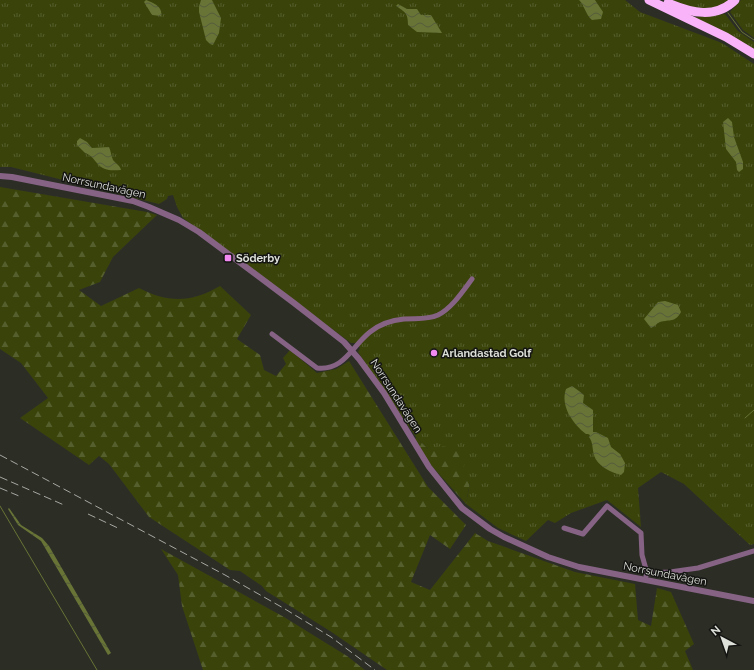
<svg xmlns="http://www.w3.org/2000/svg" width="754" height="670" font-family="Raleway,sans-serif">
<style>
.grass{fill:url(#grass-tufts)}
.forest{fill:url(#forest-firs)}
.water{fill:url(#water-waves)}
.lines{fill:none;stroke-linecap:round;stroke-linejoin:round}
.stream{stroke:#677435;stroke-width:1}
.minor{stroke:#866385;stroke-width:5}
.tertiary{stroke:#866385;stroke-width:6}
.motorway{stroke:#f9b3f8;stroke-width:9}
.rail{stroke:#a5a7a1;stroke-width:1;stroke-dasharray:8 4;stroke-linecap:butt}
.poi-dot{fill:#f28af2;stroke:#141512;stroke-width:1.5}
.labels{text-anchor:middle;dominant-baseline:central;stroke-width:3;stroke-linejoin:round;paint-order:stroke}
.street-label{font-size:11px;fill:#dddfd9;stroke:#141512}
.poi-label{font-size:11px;font-weight:bold;fill:#dddfd9;stroke:#141512;text-anchor:start}
</style>
<defs>
<pattern id="grass-tufts" width="24" height="20" patternUnits="userSpaceOnUse"><rect width="24" height="20" fill="#39430a"/><path d="M3 7l-1-3M5 7V3M7 7l1-3M15 17l-1-3M17 17v-4M19 17l1-3" fill="none" stroke="#555e2d"/></pattern>
<pattern id="forest-firs" width="22" height="20" patternUnits="userSpaceOnUse"><rect width="22" height="20" fill="#39430a"/><path d="M5 1l3.5 6h-7zM16 11l3.5 6h-7z" fill="#555e2d"/></pattern>
<pattern id="water-waves" width="16" height="10" patternUnits="userSpaceOnUse"><rect width="16" height="10" fill="#677435"/><path d="M0 5q4-4 8 0t8 0" fill="none" stroke="#545c3b"/></pattern>
</defs>
<rect width="100%" height="100%" fill="#2c2e26"/>
<g class="grass">
<path d="M0 0H625L640 12 722 43 754 64V544L750 545 684 484 661 472 638 488 641 527 607 500 571 513 555 523 548 520 526 541 498 528 466 504 470 482 428 449 416 437 358 352 360 348 356 343H351L183 218 177 207 173 195 168 196 167 199 159 204 11 167H0Z"/>
<path d="M667 0H732L724 5 721 4 719 8 703 10Z"/>
<path d="M741 0H754V38L743 30 730 12Z"/>
<path d="M673 9 695 17 725 14 738 31 754 42V52Z"/>
</g>
<g class="forest">
<path d="M0 187 147 212 157 215 113 257 100 282 79 290 101 306 139 288C168 303 191 303 220 286L251 315 237 339 260 355 264 370 276 376 286 364 283 358 290 350 317 373 336 369 349 361 428 487 466 525 450 549 430 535 411 582 430 590 475 533 488 541 575 572 635 584 638 620 651 626 657 588 671 592 694 644 685 651 693 670H387L330 631 266 591 262 586 240 571 230 570 149 517 109 464 99 456 89 465 20 418 48 398 21 363 0 349Z"/>
<path d="M416 437 428 449C446 443 453 448 467 457L462 472 470 482 466 504 430 464 415 440Z"/>
<path d="M161 549 284 617 347 656 365 670H203L182 606 178 575Z"/>
</g>
<g class="water">
<path d="M146 0C154 3 163 7 161 16L152 15 144 2Z"/>
<path d="M201 0H212L221 18 219 33 213 45 210 44 206 40 199 12V7Z"/>
<path d="M579 0H595L603 12 601 19 592 20C585 14 585 6 579 0Z"/>
<path d="M398 4 407 9H417L421 15H431L442 33 417 32 408 25C408 13 405 12 396 6Z"/>
<path d="M728 118 732 122 734 137 743 162V169L739 172 737 170 736 162 726 149 723 122Z"/>
<path d="M80 138 87 142 92 148 109 147C111 151 111 156 113 160 116 164 120 165 121 170 116 170 110 171 105 169 96 166 94 155 85 153L77 145V141Z"/>
<path d="M665 301 678 305 681 312C675 323 670 319 660 322 657 323 654 327 651 328L644 319 658 302Z"/>
<path d="M572 386 579 391 584 395 583 403 593 410V432H596L608 438 611 447 620 454 625 463 624 472 621 475C610 472 597 466 594 455 592 448 593 442 589 437L590 435 588 434H586C573 424 560 406 566 389Z"/>
<path d="M9 508 21 525 42 538 49 546 111 653 108 655 41 541 18 525 8 509Z"/>
</g>
<g class="lines">
<g class="stream">
<path d="M728 13 742 32 754 40"/>
<path d="M745 418 754 410"/>
<path d="M0 506 97 670"/>
</g>
<g class="minor">
<path d="M272 334 317 368C344 371 352 346 370 332 380 324 392 320 404 319 416 318 427 320 438 315 452 308 463 291 472 279"/>
<path d="M564 528 583 534 607 506 641 533 642 555 647 573"/>
<path d="M646 576 647 573 670 572 698 568 754 551"/>
</g>
<path class="tertiary" d="M0 176 12 177 133 201 149 207 179 220 199 232 294 303 344 342 359 359 384 393 429 467 445 487 462 508 490 529 504 537 548 557 579 567 754 601"/>
<g class="motorway">
<path d="M649 0 726 37 754 54"/>
<path d="M668 3C691 13 716 19 735 0"/>
</g>
<g class="rail">
<path d="M0 455 225 575 285 609 331 637 375 670"/>
<path d="M0 477 64 505"/>
<path d="M0 488 19 496"/>
<path d="M88 514 120 529"/>
</g>
</g>
<g class="poi-dot">
<rect x="224" y="254" width="8" height="8" rx="2"/>
<circle cx="434" cy="353" r="4"/>
</g>
<g class="labels">
<g class="street-label">
<text transform="translate(104 186) rotate(12)">Norrsundavägen</text>
<text transform="translate(396 396) rotate(57)">Norrsundavägen</text>
<text transform="translate(665 574) rotate(11)">Norrsundavägen</text>
</g>
<g class="poi-label">
<text x="236" y="258">Söderby</text>
<text x="442" y="353">Arlandastad Golf</text>
</g>
</g>
<g transform="translate(722 638) rotate(319)" stroke="#141512" stroke-width="3" paint-order="stroke">
<path d="M0-3L7 15L0 10L-7 15Z" fill="#dddfd9"/>
<text y="-6" font-size="11" font-weight="bold" text-anchor="middle" fill="#dddfd9">N</text>
</g>
</svg>
